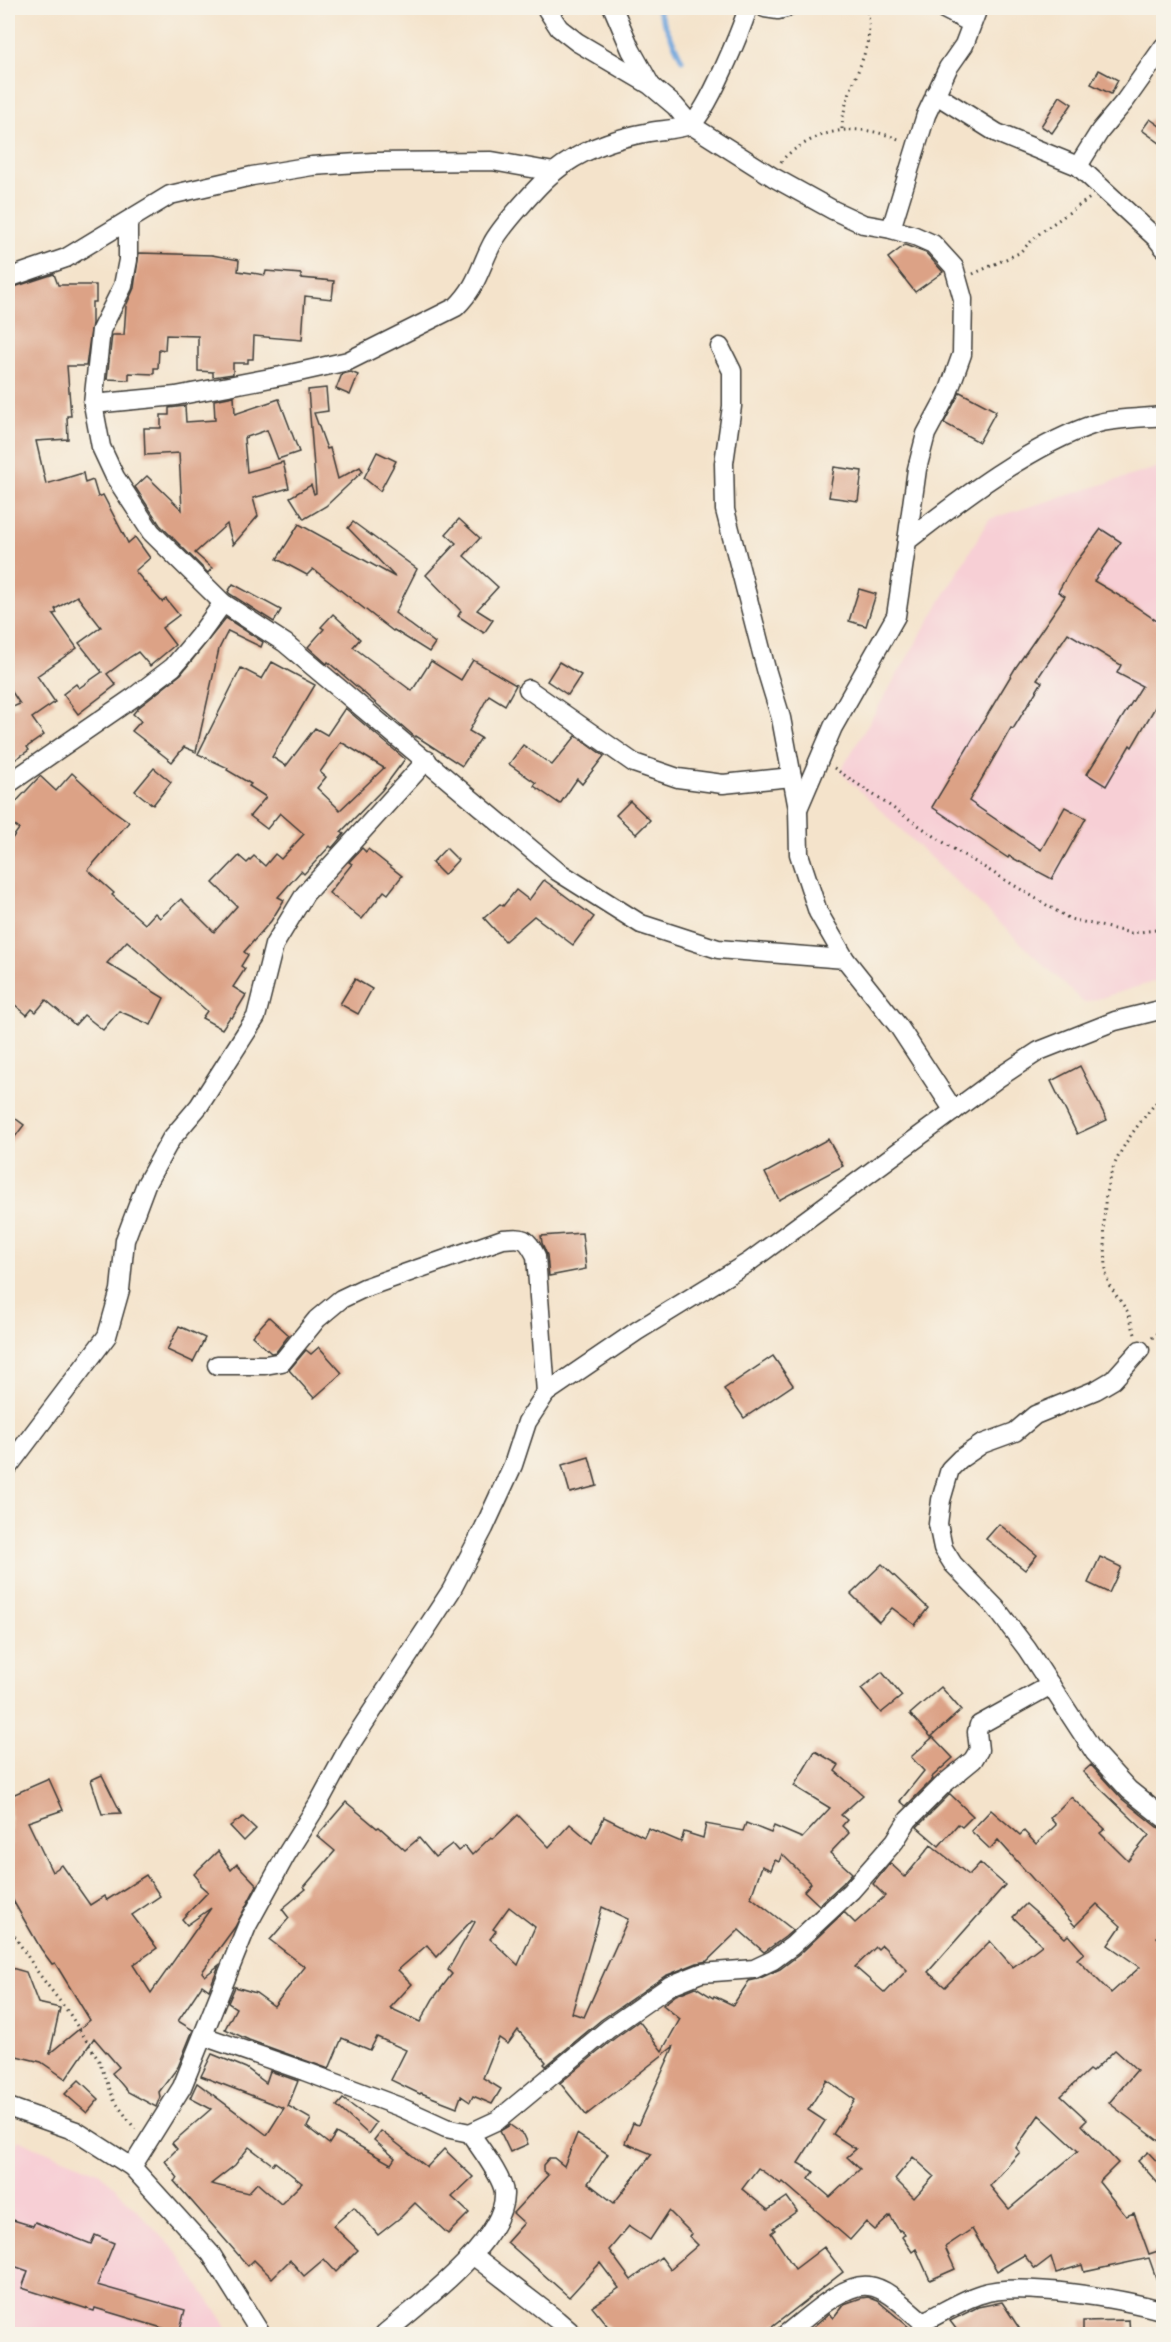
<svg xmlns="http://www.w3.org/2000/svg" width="1171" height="2342" font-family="Kalam,sans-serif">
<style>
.built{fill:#f7cfd5}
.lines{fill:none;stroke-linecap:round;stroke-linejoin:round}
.stream{stroke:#6ea4dc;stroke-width:5}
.building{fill:#dca286;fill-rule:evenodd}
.minor-casing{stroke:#3c3a36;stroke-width:21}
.path{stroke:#3c3a36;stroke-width:3;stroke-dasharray:1.5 4.5;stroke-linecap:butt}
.minor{stroke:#fff;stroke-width:18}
</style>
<rect width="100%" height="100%" fill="#f7f3e8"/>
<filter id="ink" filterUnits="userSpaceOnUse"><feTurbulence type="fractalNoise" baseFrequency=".0167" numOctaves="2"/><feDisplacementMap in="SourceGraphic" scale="12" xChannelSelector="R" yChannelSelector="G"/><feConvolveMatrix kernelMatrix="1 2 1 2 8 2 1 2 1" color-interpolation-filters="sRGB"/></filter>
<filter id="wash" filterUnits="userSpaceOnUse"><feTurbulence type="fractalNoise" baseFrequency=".008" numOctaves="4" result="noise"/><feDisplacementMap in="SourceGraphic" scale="24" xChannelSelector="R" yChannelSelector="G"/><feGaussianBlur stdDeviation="1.35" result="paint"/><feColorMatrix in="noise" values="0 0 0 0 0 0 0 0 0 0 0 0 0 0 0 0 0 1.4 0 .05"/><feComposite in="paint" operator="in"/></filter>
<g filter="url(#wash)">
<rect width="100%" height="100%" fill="#f4e3cb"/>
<g class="built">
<path d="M1163 466V979L1084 1003 840 772 989 519Z"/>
<path d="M18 2140 101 2173 175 2250 232 2334H8V2167Z"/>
</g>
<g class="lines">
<path class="stream" d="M657 8 682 60"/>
</g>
<g id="blocks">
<g class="building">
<path d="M1099 70 1118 80 1111 94 1091 84Z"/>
<path d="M1060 96 1072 104 1052 133 1041 126Z"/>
<path d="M1150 119 1164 129V146L1142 130Z"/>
<path d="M905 245 926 253 943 272 915 292 888 258Z"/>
<path d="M139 253 212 255 239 260 238 271 265 275 266 271 301 274V278L334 281 332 299 305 296 302 340 254 336 253 359H248V363H233V374L213 377V372L198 371V336L166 335 165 350 159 349 158 368H154V374L129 373V380L107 379 112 335H124L126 306 134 288Z"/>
<path d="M54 274 58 285H96V302H92V323L86 366H67L71 416H67L68 439 36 441 46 484 83 473 85 483 93 480 98 497 103 495 128 543 135 537 150 558 135 571 162 602 166 599 179 615 162 628 175 645 150 666 138 652 130 657 107 674 116 685 78 714 63 694 76 684 79 688 102 672 79 643 101 627 77 596 55 609 57 613 53 614 77 648 37 676 55 702 32 718 44 735 27 747 29 750 13 761 8 754V709L20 704 8 686V428H10L8 413V289Z"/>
<path d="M351 372 358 375 350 395 336 389 342 374Z"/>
<path d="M326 388 328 411 314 413 327 449 330 448 338 479 360 467 363 471 326 506 304 519 290 497 311 485 314 494 316 493 308 390Z"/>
<path d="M960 392 996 411 979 442 944 423Z"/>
<path d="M234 396 235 414 279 399 299 452 278 459 267 430 244 438 247 472 283 462 289 488 253 498 258 516 233 545 227 524 195 553 212 568 208 573 160 525 135 487 147 476 182 510 179 453 145 455 144 428H161V415H169V408L185 406 186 422 215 420 214 400Z"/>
<path d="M377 452 396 461 380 491 364 478Z"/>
<path d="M834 467 862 471 858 501 829 497Z"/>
<path d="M459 519 480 538 464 556 498 587 477 610 493 620 484 633 458 616 461 611 426 575 456 543 446 534Z"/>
<path d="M353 522 417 569 395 613 435 643 429 652 394 630 393 631 313 569 307 575 277 559 299 524 395 577 348 528Z"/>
<path d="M1101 529 1121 542 1094 581 1123 598 1164 626V692L1132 747 1130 745 1106 786 1087 774 1142 686 1117 673 1121 665 1068 633 1037 679 1042 682 1013 729 1011 728 969 801 1041 850 1065 807 1086 818 1052 879 1009 856 1008 858 932 807 1016 667 1065 596 1058 592 1071 569Z"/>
<path d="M233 584 281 610 274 622 230 594 228 592Z"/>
<path d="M859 589 876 594 866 626 849 621Z"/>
<path d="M333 614 360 639 353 647 412 691 431 661 461 680 473 660 516 685 505 705 489 695 469 731 481 738 462 766 416 736 415 737 328 662 327 664 308 647 324 629 321 627Z"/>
<path d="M226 618 263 642 261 647 228 631 219 649 196 752 184 747 172 762 132 731 141 721 133 714 138 708 181 674Z"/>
<path d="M272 662 315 685 272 757 286 766 315 728 327 735 345 708 405 759 382 790 341 832 344 834 332 848 330 846 304 874 301 871 278 897 284 900 271 921 244 952 248 955 241 966 245 969 233 987 246 995 232 1018 230 1017 222 1029 202 1018 207 1011 127 941 107 963 164 998 151 1025 119 1011 103 1030 84 1015 75 1025 46 1000 36 1012 32 1009 27 1015 8 999V844L19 829 8 820V799L14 804 40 776 56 791 72 773 110 808 129 822 88 870 114 893 112 895 145 924 155 913 160 918 181 899 214 932 237 906 213 883 239 856 247 863 254 856 265 866 275 854 281 859 304 834 280 813 267 829 250 816 266 797 249 786 251 784 227 770 228 768 198 754 241 668 262 679ZM341 742 384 768 340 810 317 788 326 777 320 772Z"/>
<path d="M559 662 581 675 568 695 547 681Z"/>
<path d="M576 736 604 756 582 784 577 779 560 804 534 786 536 783 509 764 523 745 552 765Z"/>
<path d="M154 768 171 782 153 805 135 791Z"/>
<path d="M630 801 650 820 636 834 616 815Z"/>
<path d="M362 848 366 852 368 849 402 876 388 894 384 891 362 919 329 893 352 864 349 862Z"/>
<path d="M446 848 458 860 444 875 432 863Z"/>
<path d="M544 880 594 917 573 945 534 916 505 941 484 918 500 904 503 906 516 890 529 900Z"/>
<path d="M355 979 372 989 358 1014 340 1004Z"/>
<path d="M1080 1066 1107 1120 1077 1134 1051 1081Z"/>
<path d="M8 1113 24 1125 8 1146Z"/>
<path d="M828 1139 843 1166 779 1200 765 1173Z"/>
<path d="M582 1233 586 1269 549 1276 547 1255 542 1243 541 1236Z"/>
<path d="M269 1317 289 1335 276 1352 271 1353 252 1336Z"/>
<path d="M179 1326 205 1338 193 1362 167 1350Z"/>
<path d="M319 1347 342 1373 314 1398 289 1370 306 1350 311 1354Z"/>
<path d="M773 1356 793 1385 744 1418 724 1389Z"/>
<path d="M589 1457 597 1486 570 1493 562 1465Z"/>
<path d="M999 1524 1037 1555 1025 1570 986 1539Z"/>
<path d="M1100 1557 1121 1567 1109 1593 1088 1583Z"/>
<path d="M882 1564 928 1608 915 1625 892 1608 879 1622 851 1594Z"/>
<path d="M882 1672 902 1696 881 1713 861 1689Z"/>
<path d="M941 1687 961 1710 931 1737 910 1714Z"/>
<path d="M933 1737 953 1758 932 1777 933 1779 906 1806 900 1801 924 1771 911 1757Z"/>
<path d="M815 1751 839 1765 835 1771 863 1795 841 1815 847 1820 842 1826 849 1833 830 1853 852 1873 843 1883 819 1905 804 1891 811 1883 782 1854 779 1862 775 1860 771 1870 762 1866 751 1897 793 1930 785 1937 764 1952 739 1930 707 1961 697 1963 665 1976 601 2020 546 2066 544 2064 546 2062 518 2030 508 2044 499 2038 483 2078 501 2089 492 2104 473 2096 470 2102 461 2096 457 2107 421 2093 420 2094 391 2080 406 2050 377 2037 370 2050 342 2038 329 2069 249 2040 225 2029 236 2008 228 2003 235 1987 256 1993 274 2006 305 1967 270 1940 289 1918 282 1909 306 1889 304 1887 335 1851 317 1836 346 1802 377 1828 379 1827 405 1850 419 1838 435 1857 452 1844 458 1851 465 1846 472 1855 491 1837 493 1839 518 1815 549 1847 570 1824 592 1843 604 1817 644 1837 648 1828 681 1842 684 1832 703 1838 706 1824 743 1831 746 1823 771 1833 774 1826 802 1838 830 1808 794 1786ZM509 1907 535 1927 518 1965 490 1939 496 1931 493 1929ZM602 1907 628 1919 584 2017 572 2013ZM472 1920 475 1922 448 1970 452 1974 433 1999 420 2022 390 2008 412 1984 398 1970 427 1945 437 1957Z"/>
<path d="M1091 1765 1122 1799 1157 1827 1164 1829V1931L1157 1937 1164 1945V2145L1109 2103 1137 2070 1115 2050 1092 2072 1089 2070 1061 2096 1087 2120 1082 2125 1118 2163 1099 2182 1126 2216 1134 2213 1149 2254 1164 2249V2292H1161L1149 2258 1084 2272 1082 2265 1056 2273 1051 2257 1035 2269 1024 2255 997 2271 972 2229 945 2247 955 2269 930 2280 916 2249 912 2252 902 2237 905 2234 900 2230 899 2231 890 2216 875 2230 866 2222 850 2240 783 2182 781 2184 758 2168 742 2189 768 2210 787 2197 797 2211 773 2228 775 2230 771 2233 795 2269 824 2247 843 2272 768 2330 767 2328 758 2334H614L592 2307 619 2288 600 2263 569 2297 507 2242 524 2223 513 2213 548 2175 543 2171V2165L549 2158H554L564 2166 577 2134 608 2154 588 2183 614 2203 652 2154 625 2143 633 2123 638 2125 674 2046 586 2115 560 2083 615 2038 639 2021 662 2051 680 2019 663 2005 676 1995 696 1987 713 1998 714 1996 733 2005 749 1981 758 1979 780 1969 800 1954 844 1912 855 1923 885 1896 873 1884 890 1863 905 1877 931 1845 969 1875 980 1863 1005 1885 928 1972 945 1987 990 1941 1013 1967 1042 1945 1013 1917 1026 1904 1065 1938 1068 1935 1084 1953 1077 1959 1111 1993 1140 1967 1108 1945 1121 1926 1097 1904 1075 1926 998 1840 990 1849 971 1831 991 1810 1020 1835 1024 1831 1036 1844 1056 1825 1050 1818 1071 1797 1105 1829 1100 1833 1128 1861 1149 1835 1083 1772ZM882 1945 907 1970 885 1993 855 1967 876 1947 878 1949ZM827 2080 855 2100 833 2134 856 2149 847 2157 860 2169 830 2197 809 2179 814 2172 798 2163 825 2121 808 2110ZM1039 2115 1078 2151 1009 2209 990 2186 1020 2152 1016 2148ZM913 2157 934 2176 914 2198 895 2179ZM669 2211 692 2234 689 2236 698 2245 670 2269 661 2257 631 2280 609 2250 629 2226 650 2240Z"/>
<path d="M102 1775 121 1813 102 1814 91 1780Z"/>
<path d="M49 1779 63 1810 28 1822 52 1872 62 1865 90 1905 104 1896 107 1900 146 1875 160 1896 132 1915 157 1948 133 1965 151 1993 211 1908 187 1925 182 1919 208 1892 200 1885 199 1880 194 1874 218 1851 231 1870 237 1864 257 1885 235 1927 202 1972 205 1976 219 1965 209 1990 202 1985 178 2021 193 2030 178 2067 159 2092 160 2097 156 2107 128 2092 112 2073 119 2067 94 2038 66 2079 41 2062 8 2054V1967L26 1972 38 2003 60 2008 50 2053 90 2020 55 1963 52 1964 41 1949 8 1892V1861L11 1860 10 1796Z"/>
<path d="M950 1794 973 1816 962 1827 958 1824 939 1846 917 1827Z"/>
<path d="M243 1817 256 1829 244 1841 230 1826Z"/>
<path d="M212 2054 246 2068 266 2083 270 2071 298 2081 288 2106 311 2119 307 2127 329 2144 336 2133 391 2164 395 2158 374 2140 381 2131 427 2167 444 2149 473 2177 452 2197 469 2213 448 2234 415 2203 401 2217 378 2235 354 2207 333 2226 358 2250 336 2272 324 2259 304 2276 290 2260 272 2278 254 2260 248 2266 174 2181 178 2178 165 2161 177 2149 172 2143 211 2109 190 2098 197 2083 267 2135 284 2108 201 2076ZM249 2147 273 2165 275 2162 302 2183 281 2204 257 2183 248 2193 211 2184 235 2165Z"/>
<path d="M79 2080 99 2099 87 2113 65 2094Z"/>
<path d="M343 2099 376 2123 368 2134 337 2106Z"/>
<path d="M510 2125 524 2135 528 2144 510 2152 500 2131Z"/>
<path d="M1148 2152 1164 2169V2190L1138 2161Z"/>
<path d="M13 2220 33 2226 35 2222 91 2244 95 2235 114 2243 97 2285 185 2310 179 2333 95 2308 94 2311 22 2288 28 2271 8 2264V2237Z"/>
<path d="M868 2297 878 2301 917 2334H806L829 2314 833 2318 844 2304 861 2298Z"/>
<path d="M1002 2302 1023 2334H960L950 2321 978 2307Z"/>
<path d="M1129 2320 1130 2334H1083V2321Z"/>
</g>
</g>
</g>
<g filter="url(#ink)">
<use href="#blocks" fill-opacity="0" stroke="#3c3a36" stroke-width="1.5"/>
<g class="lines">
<g class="minor-casing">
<g id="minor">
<path d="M546 8 559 28 577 42 650 85 675 106 691 125 773 177 833 210 863 224 891 229 915 236 933 244 954 267 963 299 962 354 948 393 926 434 917 469 907 541"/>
<path d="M613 8 631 50 650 84"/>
<path d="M765 8 778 10 786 8"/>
<path d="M942 8 971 23"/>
<path d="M935 94 997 133 1078 166 1156 238 1164 248"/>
<path d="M1078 166 1100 131 1125 101 1164 46"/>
<path d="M128 221V260L123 286 101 330 93 404 101 447 115 477 151 532 223 603 285 643 557 871 641 924 718 949 845 959"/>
<path d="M891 229 926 115 948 68 964 45 978 8"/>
<path d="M8 278 66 258 170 195 252 176 312 166 373 162 492 161 554 172"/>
<path d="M720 347 732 371V406L724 463 725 510 766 669 781 718 798 809"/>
<path d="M93 404 176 396 281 376 348 361 456 307C478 285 479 269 492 244 500 228 539 184 554 172 582 149 615 138 650 132 660 130 681 129 690 125 706 117 742 27 748 8"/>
<path d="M528 689 634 763 678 778 723 784 792 777"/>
<path d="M8 784 134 697 173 667 199 636 223 603"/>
<path d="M954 1111 899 1027 845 959 818 912 799 854 798 809 833 727 896 616 907 541C959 500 1031 445 1095 424 1113 418 1143 418 1164 416"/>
<path d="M1140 1350 1113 1380 1096 1390 1035 1415 1015 1432 982 1444 960 1459 950 1469 941 1500 938 1524 943 1548 953 1564 996 1608 1027 1649 1095 1753 1129 1790 1164 1818"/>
<path d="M217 1365H265L282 1362 317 1319 341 1299 364 1288 503 1239C524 1237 526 1237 536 1256L546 1393"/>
<path d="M8 1467 107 1336 120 1290 125 1240 146 1184 171 1139 199 1106 256 1017 274 945 305 894 427 760"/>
<path d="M203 2036 304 2071 400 2107 446 2128 470 2133 498 2120 608 2029 671 1985 701 1973 754 1969 773 1960 792 1946 851 1891 895 1841 908 1820 945 1783 973 1760 979 1750 977 1732 979 1725 1051 1685"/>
<path d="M8 2107 76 2131 132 2167 211 2254 261 2334"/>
<path d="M132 2167 182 2087 247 1926 286 1855 318 1804 350 1745 451 1591 484 1528 513 1465 527 1422 546 1393 637 1331 749 1262 998 1078 1039 1051 1115 1021 1164 1009"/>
<path d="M474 2256 557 2320 573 2334"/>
<path d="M384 2334C418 2305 506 2241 504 2193 503 2177 479 2147 470 2133"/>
<path d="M786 2334C806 2319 843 2282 869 2286 888 2288 908 2310 923 2322 942 2313 961 2300 981 2294 1019 2281 1123 2299 1164 2311"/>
</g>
</g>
<g class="path">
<path d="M842 129C842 88 880 48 866 8"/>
<path d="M781 162C787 153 797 148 807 142 838 125 868 127 901 140"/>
<path d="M973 274 1019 253 1041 232 1090 198"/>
<path d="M834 768 952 848 1070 919 1131 933 1164 929"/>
<path d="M1135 1334 1128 1312 1109 1285 1106 1274C1106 1251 1103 1228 1105 1205 1107 1160 1136 1127 1164 1093"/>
<path d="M1152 1338 1164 1326"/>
<path d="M8 1926 39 1974 69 2013 99 2061 114 2100 135 2129"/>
</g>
<use href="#minor" class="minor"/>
</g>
</g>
<rect width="1171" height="2342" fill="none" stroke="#f7f3e8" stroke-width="30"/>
</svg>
